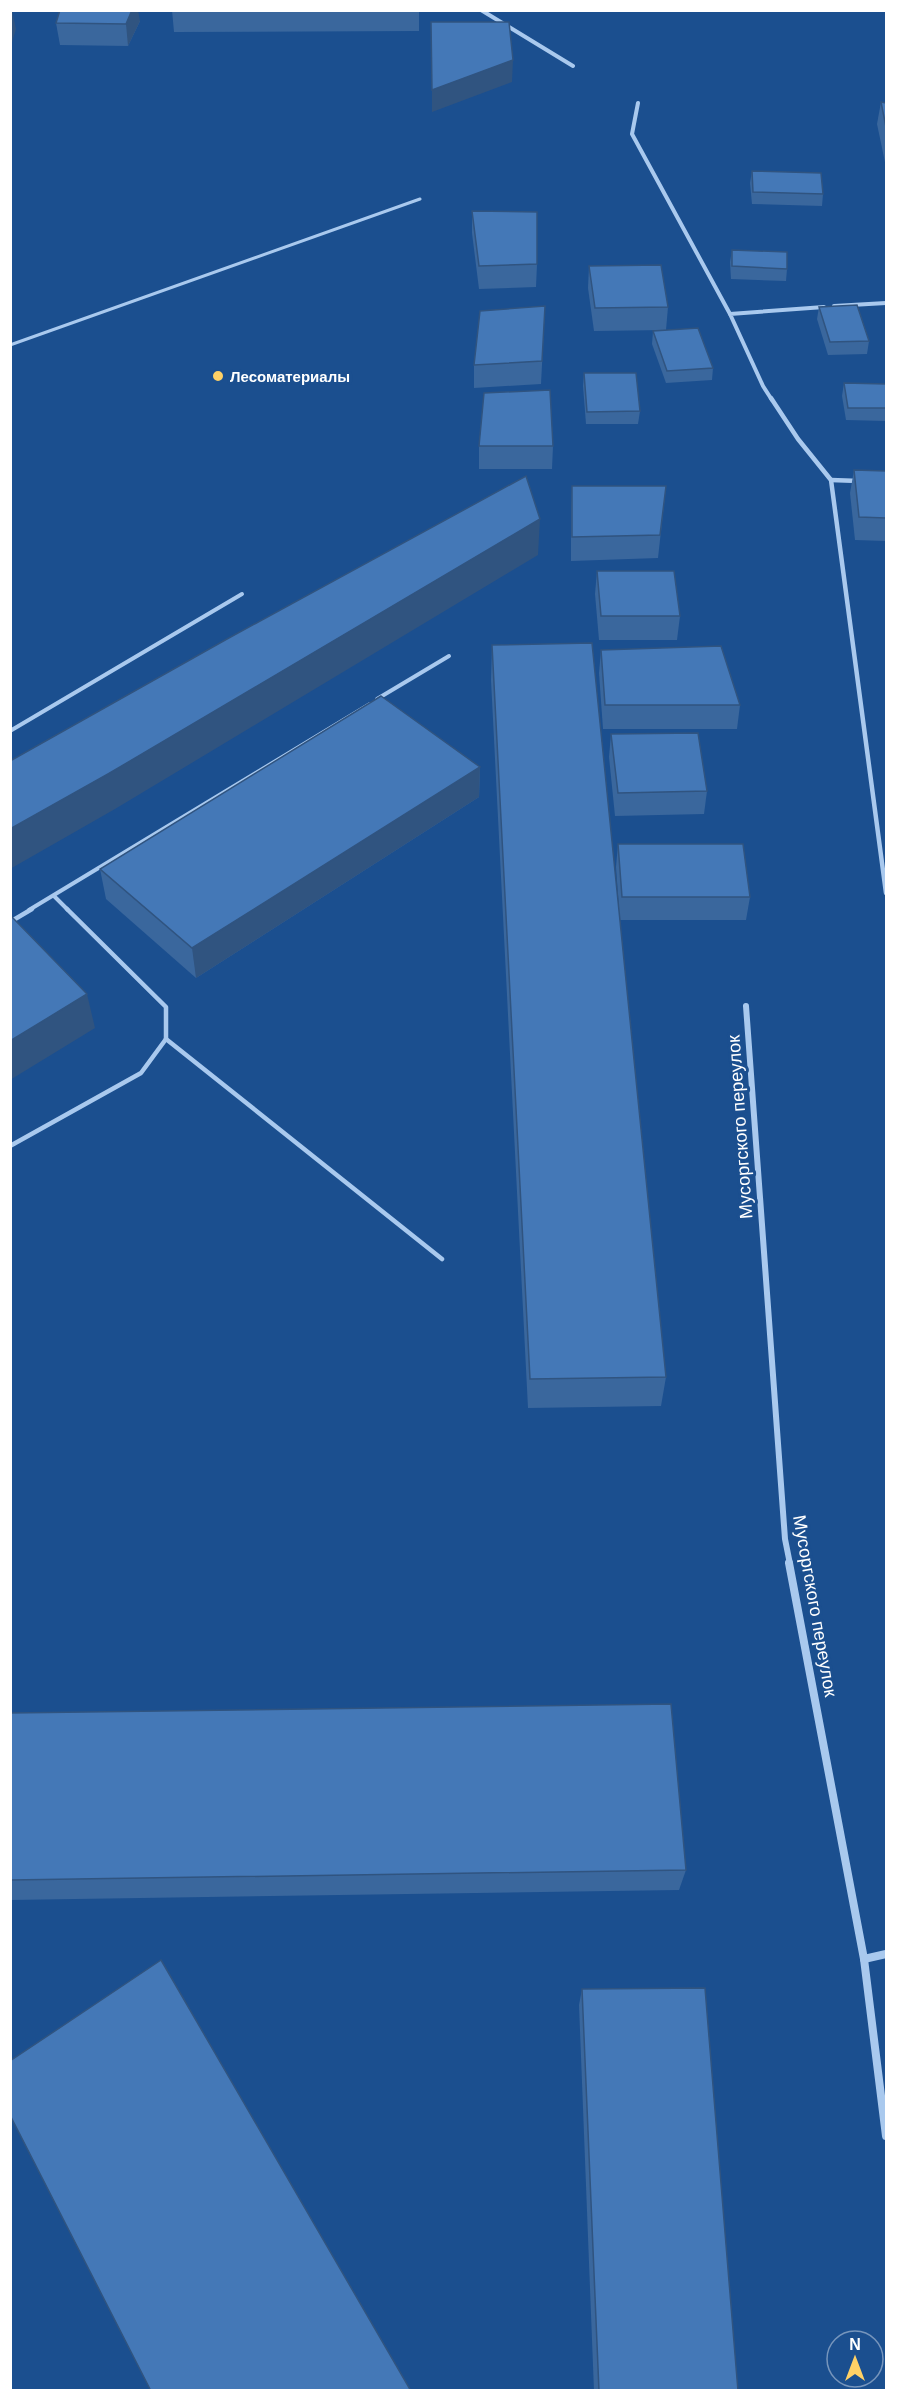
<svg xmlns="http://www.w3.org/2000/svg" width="897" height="2401" font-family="Arial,sans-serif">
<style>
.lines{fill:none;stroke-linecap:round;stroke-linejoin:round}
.service-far2{stroke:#a9c9ee;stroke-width:3}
.service-far1{stroke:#a9c9ee;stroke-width:4}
.service{stroke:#a9c9ee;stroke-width:4.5}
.minor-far3{stroke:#a9c9ee;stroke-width:4}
.minor-far2{stroke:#a9c9ee;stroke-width:4.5}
.minor-far1{stroke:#a9c9ee;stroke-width:6}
.minor{stroke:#a9c9ee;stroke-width:8}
.wall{fill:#3a679d}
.shaded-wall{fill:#305480}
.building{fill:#4478b7;stroke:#305480;stroke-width:1.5}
.poi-dot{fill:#ffd166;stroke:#1b4f8f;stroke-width:2}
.labels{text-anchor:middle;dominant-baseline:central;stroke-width:6;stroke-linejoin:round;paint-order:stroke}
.far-poi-label{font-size:15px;font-weight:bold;fill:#fff;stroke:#1b4f8f;text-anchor:start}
.street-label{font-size:18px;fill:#fff;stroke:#1b4f8f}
</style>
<rect width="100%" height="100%" fill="#1b4f8f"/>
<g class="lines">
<path class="service-far2" d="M10 345 420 199"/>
<g class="service-far1">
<path d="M377 699 449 656"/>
<path d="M10 731 242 594"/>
<path d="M54 896 68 910"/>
<path d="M29 910 370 704"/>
</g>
<g class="service">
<path d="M10 922 32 909"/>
<path d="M166 1039 442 1259"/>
<path d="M10 1146 141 1073 166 1039V1007L67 909"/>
</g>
<g class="minor-far3">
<path d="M481 10 573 66"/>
<path d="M638 103 632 134 730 314"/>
<path d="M834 306 886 303"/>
<path d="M772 400 763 386 730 314 824 307"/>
</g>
<g class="minor-far2">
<path d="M771 398 798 439 831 480 886 893"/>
<path d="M831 480 859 481"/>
</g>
<path class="minor-far1" d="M746 1006 785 1539 790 1564"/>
<g class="minor">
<path d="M789 1563 864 1959 886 2136"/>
<path d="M864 1959 886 1954"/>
</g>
</g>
<g class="wall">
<path d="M172 10H419V31L174 32Z"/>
<path d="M140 21 128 46 60 45 56 23Z"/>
<path d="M881 102 886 103V167L877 124Z"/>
<path d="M752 171 823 194 822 206 752 204 750 183Z"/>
<path d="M472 211 537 264 536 287 479 289 472 233Z"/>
<path d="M732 250 787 269 786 281 731 279 730 262Z"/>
<path d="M589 266 668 307 666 330 594 331 588 288Z"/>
<path d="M545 306 541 384 474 388V365Z"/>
<path d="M819 307 869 341 867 354 828 355 817 319Z"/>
<path d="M653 331 713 368 712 380 666 383 652 344Z"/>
<path d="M584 373 640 411 638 424H586L583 386Z"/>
<path d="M844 383 886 384V421L846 420 842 396Z"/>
<path d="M479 446H553L552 469H479Z"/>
<path d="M854 470 886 471V541L855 540 850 493Z"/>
<path d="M572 486H666L658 558 571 561V509Z"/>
<path d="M597 571 680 616 677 640H599L595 594Z"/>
<path d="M492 645 619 909 616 867 618 844 750 897 746 920H620L666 1377 661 1406 528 1408 491 680Z"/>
<path d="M601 650 740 705 737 729H603L599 673Z"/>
<path d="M611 734 707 791 704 814 615 816 609 757Z"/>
<path d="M480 767 479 797 196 978 106 899 100 869Z"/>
<path d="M10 1713 686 1870 679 1890 10 1900Z"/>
<path d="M582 1989 738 2391H594L579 2005Z"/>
</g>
<g class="shaded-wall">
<path d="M10 10H12L16 29 10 49Z"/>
<path d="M132 10H138L140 21 128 46 126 24Z"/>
<path d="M513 60 512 82 432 112V90Z"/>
<path d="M540 519 538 555 115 809 10 869V829Z"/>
<path d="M480 767 479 797 196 978 192 948Z"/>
<path d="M87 994 95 1028 10 1080V1041Z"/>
</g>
<g class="building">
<path d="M60 10H132L126 24 56 23Z"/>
<path d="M431 22H509L513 60 432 90Z"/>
<path d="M881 102 886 103V127Z"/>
<path d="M752 171 821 173 823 194 753 192Z"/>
<path d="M472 211 537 212V264L479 266Z"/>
<path d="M732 250 787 252V269L732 266Z"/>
<path d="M661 265 668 307 595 308 589 266Z"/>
<path d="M857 305 869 341 830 342 819 307Z"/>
<path d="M545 306 542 361 474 365 480 311Z"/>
<path d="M698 328 713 368 667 371 653 331Z"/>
<path d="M584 373H636L640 411 587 412Z"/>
<path d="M844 383 886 384V408H848Z"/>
<path d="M550 390 553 446H479L484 393Z"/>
<path d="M854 470 886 471V518L859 517Z"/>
<path d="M526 476 540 519 108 774 10 829V761L227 639Z"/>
<path d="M572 486H666L660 535 572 537Z"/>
<path d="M597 571H674L680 616H601Z"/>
<path d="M592 643 666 1377 530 1379 492 645Z"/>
<path d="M721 646 740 705H605L601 650Z"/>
<path d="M381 696 480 767 192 948 100 869Z"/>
<path d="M698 733 707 791 618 793 611 734Z"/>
<path d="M618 844H743L750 897H622Z"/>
<path d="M12 917 87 994 10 1041V918Z"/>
<path d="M671 1704 686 1870 10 1880V1713Z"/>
<path d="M161 1960 411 2391H151L10 2115V2061Z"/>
<path d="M705 1988 738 2391H599L582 1989Z"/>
</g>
<circle class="poi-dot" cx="218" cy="376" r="6"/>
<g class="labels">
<g class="far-poi-label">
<text x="230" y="376">Лесоматериалы</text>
</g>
<g class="street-label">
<text transform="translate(740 1127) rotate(-94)">Мусоргского переулок</text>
<text transform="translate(815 1606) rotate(80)">Мусоргского переулок</text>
</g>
</g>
<rect width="897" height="2401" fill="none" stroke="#ffffff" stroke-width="24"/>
<g transform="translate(855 2359)"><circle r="28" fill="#1b4f8f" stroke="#7695bc" stroke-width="1.5"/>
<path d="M0-4.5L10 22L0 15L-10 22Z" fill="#ffd166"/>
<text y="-9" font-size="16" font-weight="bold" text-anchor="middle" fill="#ffffff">N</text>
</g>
</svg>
